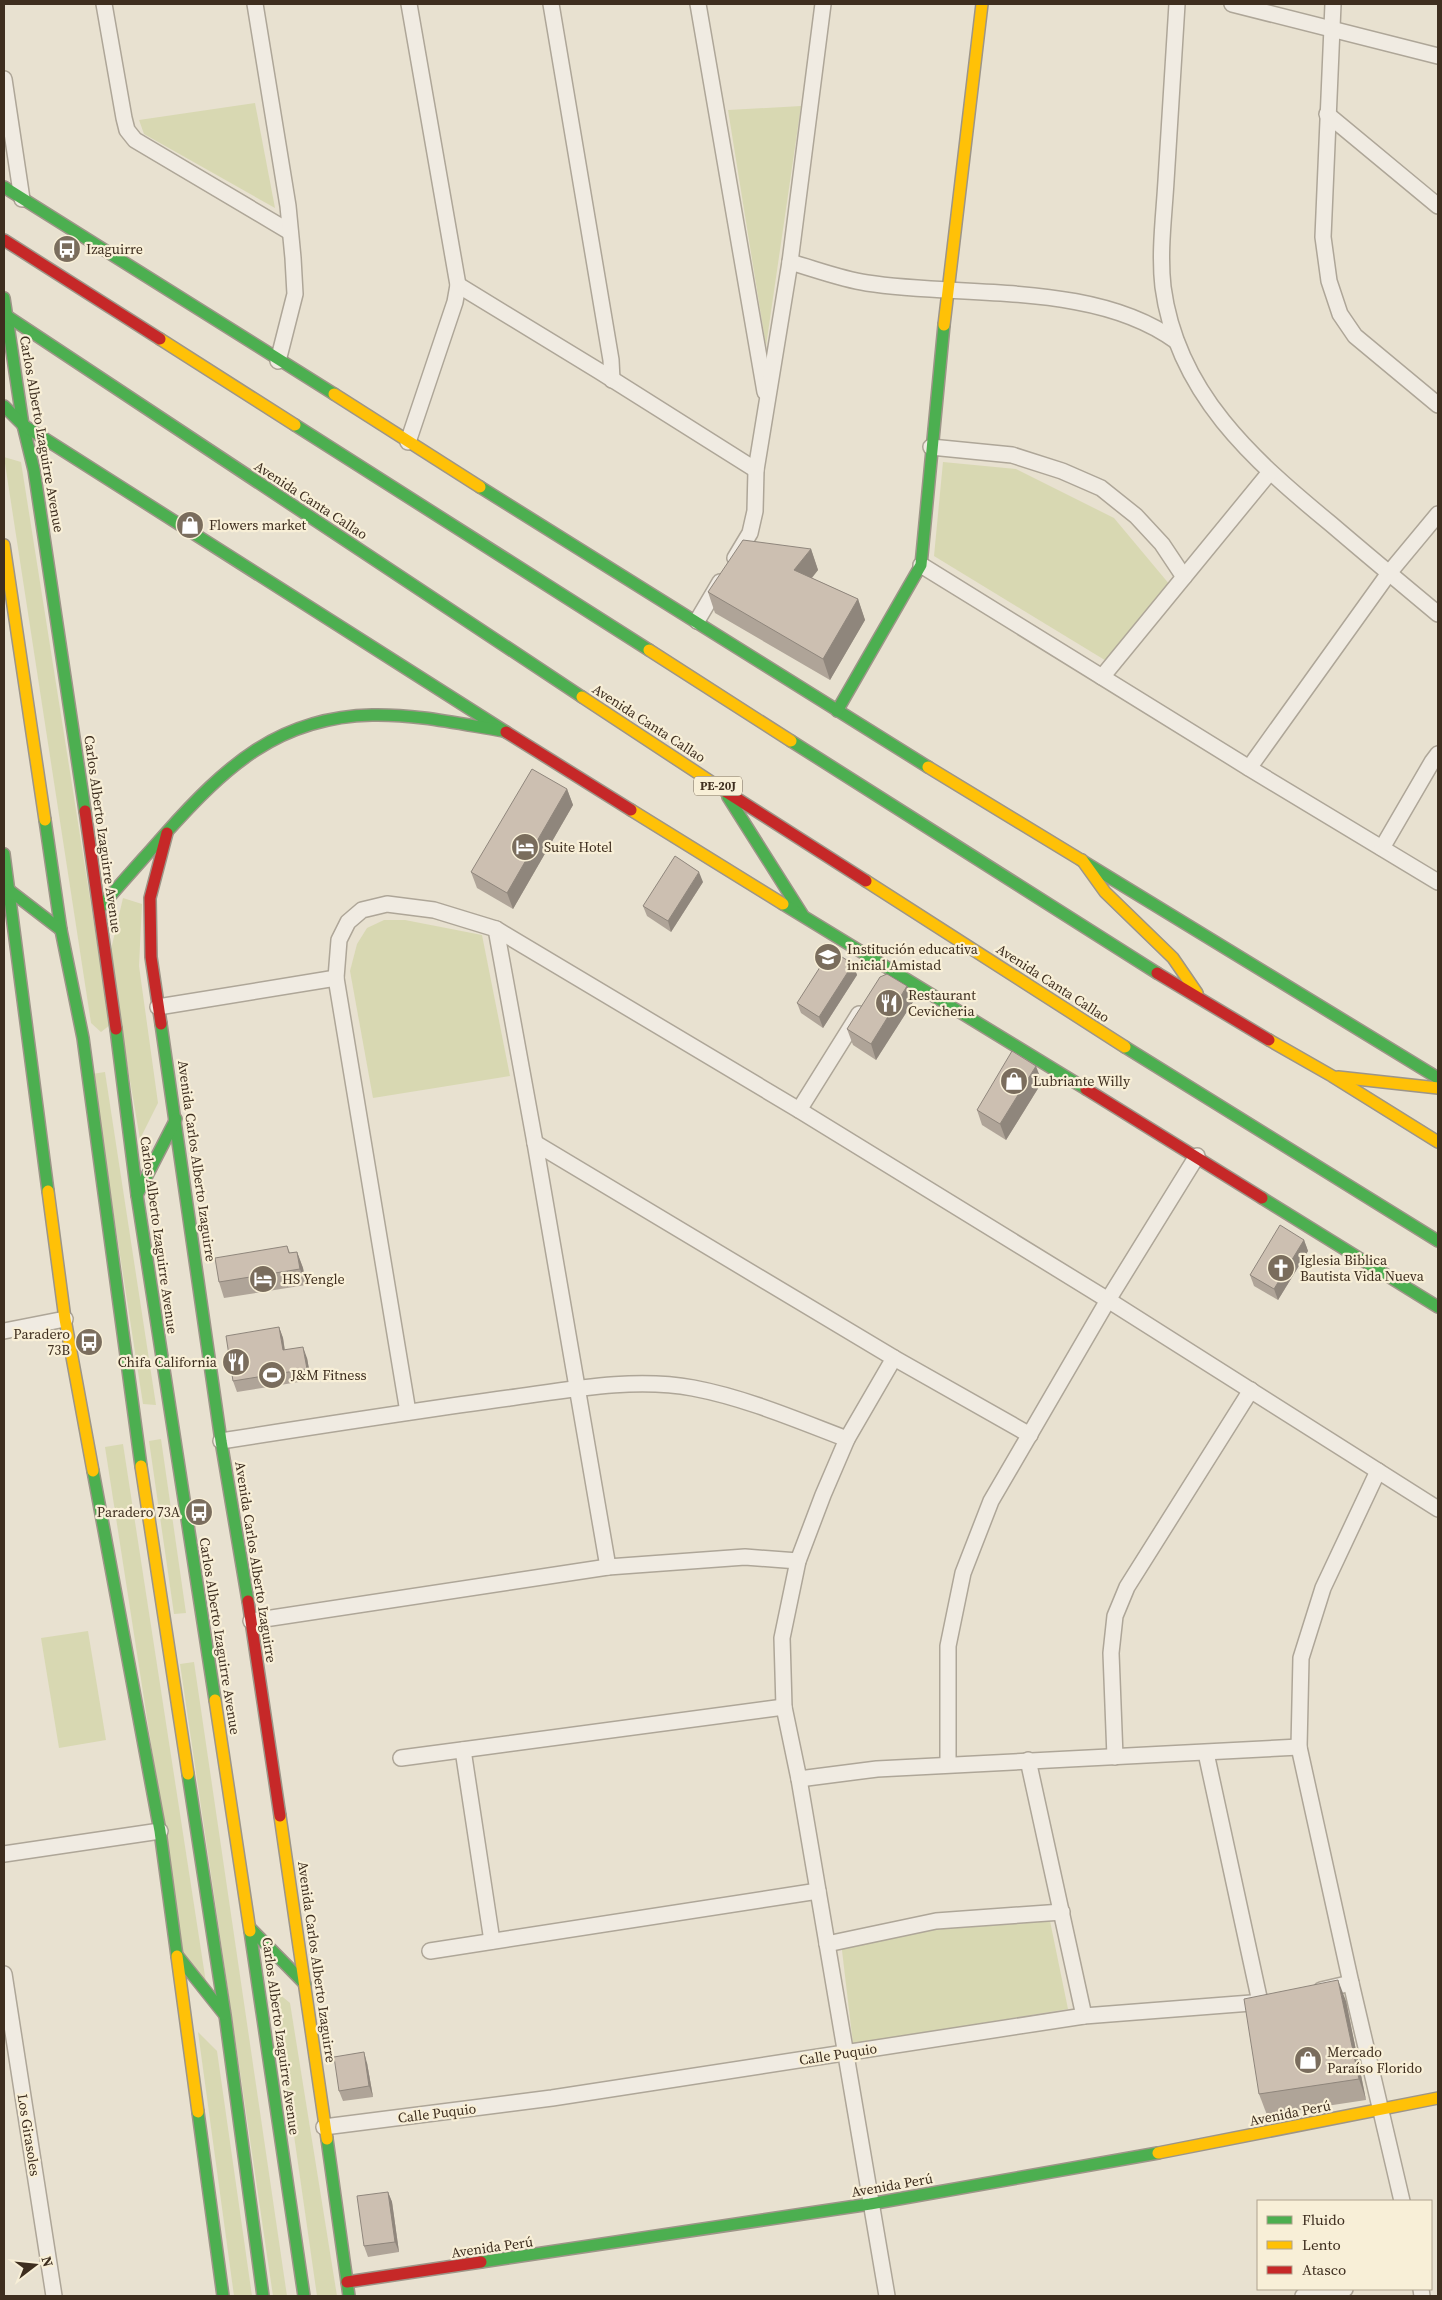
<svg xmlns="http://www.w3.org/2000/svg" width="1442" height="2300" font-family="'Source Serif 4',serif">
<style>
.green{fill:#d8d8b2}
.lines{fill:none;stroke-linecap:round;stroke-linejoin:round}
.street-casing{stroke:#aea698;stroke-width:18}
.fast-casing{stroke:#9d9588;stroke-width:14}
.slow-casing{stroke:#9d9588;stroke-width:14}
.jam-casing{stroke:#9d9588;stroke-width:14}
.street{stroke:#f0ebe2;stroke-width:15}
.fast{stroke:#4caf50;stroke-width:11}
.slow{stroke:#ffc107;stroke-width:11}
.jam{stroke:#c62828;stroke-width:11}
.wall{fill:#afa498}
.shaded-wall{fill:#8f867c}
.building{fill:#ccbfb1;stroke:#8f867c}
.labels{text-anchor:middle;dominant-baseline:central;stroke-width:4.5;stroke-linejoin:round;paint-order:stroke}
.shield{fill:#f8efd7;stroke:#766856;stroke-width:1}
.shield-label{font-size:12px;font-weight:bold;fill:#3e2e1f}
.poi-label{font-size:14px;fill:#3e2e1f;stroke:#f8efd7;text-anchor:start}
.street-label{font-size:14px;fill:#3e2e1f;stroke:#f8efd7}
</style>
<rect width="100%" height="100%" fill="#e8e1d0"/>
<g class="green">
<path d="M255 103 275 208 144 134 139 120Z"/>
<path d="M801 106 766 346 728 110Z"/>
<path d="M4 457 21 462 110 1025 101 1032 91 1023Z"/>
<path d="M943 462 1016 469 1114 518 1170 585 1108 662 934 556Z"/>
<path d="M123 898 142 904 139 966 158 1103 140 1139 109 958Z"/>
<path d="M384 920H405L482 935 510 1076 373 1098 350 971 357 944 367 928Z"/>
<path d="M105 1072 156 1405 143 1404 92 1074Z"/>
<path d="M161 1439 186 1613 174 1614 149 1441Z"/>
<path d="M123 1444 207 1989 186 1970 105 1447Z"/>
<path d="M88 1631 106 1740 59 1748 41 1638Z"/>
<path d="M194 1662 287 2296H273L180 1664Z"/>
<path d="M1050 1921 1068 2009 853 2044 841 1942 947 1925Z"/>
<path d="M273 1989 290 2003 337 2296H317Z"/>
<path d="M198 2032 217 2051 252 2296H234Z"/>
</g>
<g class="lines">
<g class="street-casing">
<g id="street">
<path d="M104 4 124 118 127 130 135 140 290 232"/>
<path d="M255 4 288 206 293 258 295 294 278 361"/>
<path d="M551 4 611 360 612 380"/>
<path d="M698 4 765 392"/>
<path d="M1177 4C1173 63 1170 122 1166 181 1164 216 1159 252 1163 287 1177 393 1253 460 1331 524 1366 554 1402 584 1438 614"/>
<path d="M1232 4 1438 56"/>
<path d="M1333 4 1323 237 1329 281 1340 314 1355 336 1438 405"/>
<path d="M4 79 22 199"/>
<path d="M1327 114 1438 206"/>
<path d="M790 262C815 269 841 279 867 283 964 298 1094 281 1176 341"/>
<path d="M458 285 599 371 756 470"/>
<path d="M408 442 455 302 458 285 409 4"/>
<path d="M931 447 1012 455 1062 471 1101 488 1136 516 1162 544 1184 577"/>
<path d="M735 558 750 533 755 511 756 470 790 262 823 4"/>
<path d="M921 565 1249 768 1438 882"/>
<path d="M697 621 720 582"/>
<path d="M1102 677 1270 472"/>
<path d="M1249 768 1389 573 1438 514"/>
<path d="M1382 848 1432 762 1438 754"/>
<path d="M496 929 535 1143 608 1567"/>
<path d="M158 1007 336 978"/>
<path d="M799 1110 859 1014"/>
<path d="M535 1143 894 1358 1030 1435"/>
<path d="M4 1331 65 1319"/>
<path d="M408 1412 336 978 339 940 348 922 362 910 387 904 434 910 496 929 799 1110 1108 1300 1438 1509"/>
<path d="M221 1441C317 1426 413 1411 509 1398 568 1390 633 1377 693 1388 746 1398 797 1420 847 1439"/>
<path d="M1378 1471 1323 1588 1301 1658 1299 1747 1351 1983 1402 2201"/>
<path d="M251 1621 608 1567 745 1557 798 1561"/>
<path d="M463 1750 492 1941"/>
<path d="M1206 1753 1260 2002"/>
<path d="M1115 1757 1111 1653 1115 1616 1127 1587 1251 1390"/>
<path d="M401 1758 784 1707"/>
<path d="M1028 1760 1084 2016"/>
<path d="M948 1764V1646L963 1573 991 1501 1108 1300 1197 1156"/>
<path d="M799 1779 877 1769 1299 1747"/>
<path d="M4 1854 160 1831"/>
<path d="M827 1944 936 1921 1062 1912"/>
<path d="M430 1951 818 1891"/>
<path d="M4 1974 54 2296"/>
<path d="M1321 1990 1351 1983"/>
<path d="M324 2127 552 2098 1084 2016 1264 2002"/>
<path d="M1421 2289 1422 2296"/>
<path d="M887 2296 799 1779 784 1707 782 1638 798 1561 823 1495 847 1439 894 1358"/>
<path d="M1303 2296 1345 2289"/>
</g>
</g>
<g class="fast-casing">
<g id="fast">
<path d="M4 187 334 394"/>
<path d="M4 298 23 425 34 470 85 811"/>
<path d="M4 314 582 697"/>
<path d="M4 406 23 425 506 732"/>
<path d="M295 425 649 650"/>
<path d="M480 487 928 767"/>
<path d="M837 711 921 565 944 325"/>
<path d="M791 741 1157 973"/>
<path d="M728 797 802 914"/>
<path d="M45 820 61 930 83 1038 141 1466"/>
<path d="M4 854 48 1191"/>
<path d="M1081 860 1438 1078"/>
<path d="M9 890 61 930"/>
<path d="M783 904 1086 1089"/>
<path d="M100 908C121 883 144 858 165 834 225 767 278 717 372 715 416 714 460 724 504 731"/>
<path d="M161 1024 221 1441 248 1601"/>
<path d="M116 1029 137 1195 215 1700"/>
<path d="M1125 1047 1438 1241"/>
<path d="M137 1195 176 1119"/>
<path d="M1262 1198 1438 1307"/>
<path d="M93 1471 160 1831 177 1956"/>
<path d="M188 1774 225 2015 263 2296"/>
<path d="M250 1928 305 1984"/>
<path d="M250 1931 304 2296"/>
<path d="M177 1955 224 2014"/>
<path d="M198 2112 223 2296"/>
<path d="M327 2139 349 2296"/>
<path d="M481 2262 870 2204 1158 2153"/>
</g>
</g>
<g class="slow-casing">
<g id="slow">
<path d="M944 325 982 4"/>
<path d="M160 339 295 425"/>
<path d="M334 394 480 487"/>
<path d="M4 545 45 820"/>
<path d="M649 650 791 741"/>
<path d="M582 697 725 791"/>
<path d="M928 767 1081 860"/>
<path d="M631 810 783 904"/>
<path d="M1082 860 1105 892 1173 958 1197 993"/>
<path d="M866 881 1125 1047"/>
<path d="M1269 1040 1332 1076 1438 1142"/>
<path d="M1338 1077 1438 1088"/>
<path d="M48 1191 65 1319 93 1471"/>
<path d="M141 1466 188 1774"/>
<path d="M215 1700 250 1931"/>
<path d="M280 1816 327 2139"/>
<path d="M177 1956 198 2112"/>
<path d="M1158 2153 1438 2098"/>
</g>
</g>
<g class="jam-casing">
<g id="jam">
<path d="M4 240 160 339"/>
<path d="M506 732 631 810"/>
<path d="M725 791 866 881"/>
<path d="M85 811 116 1029"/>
<path d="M1157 973 1269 1040"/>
<path d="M161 1024 151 957 150 898 167 833"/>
<path d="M1086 1089 1262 1198"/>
<path d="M248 1601 280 1816"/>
<path d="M347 2282 481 2262"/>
</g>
</g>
<use href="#street" class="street"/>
<use href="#fast" class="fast"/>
<use href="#slow" class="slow"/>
<use href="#jam" class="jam"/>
</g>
<g class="wall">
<path d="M811 549 818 570 812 578 858 599 865 620 830 680 715 613 708 592Z"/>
<path d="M567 789 573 805 513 909 477 888 471 872Z"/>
<path d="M703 882 671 932 647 916 643 906Z"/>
<path d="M853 964 857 975 823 1028 801 1013 797 1003Z"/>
<path d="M913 1002 876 1060 853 1045 847 1029Z"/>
<path d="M1042 1082 1006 1140 982 1125 977 1110Z"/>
<path d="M1304 1240 1308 1251 1278 1300 1254 1286 1250 1275Z"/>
<path d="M287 1246 290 1253 297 1252 303 1268 306 1285 224 1298 219 1282Z"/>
<path d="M279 1327 283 1338 285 1350 307 1358 311 1380 237 1392 233 1381Z"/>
<path d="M1346 2001 1366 2100 1267 2115 1259 2094Z"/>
<path d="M367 2063 373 2097 343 2101 339 2091Z"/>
<path d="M388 2192 392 2202 399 2252 368 2257 364 2246Z"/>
</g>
<g class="shaded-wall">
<path d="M811 549 818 570 801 591 794 570Z"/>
<path d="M858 599 865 620 830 680 823 659Z"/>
<path d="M567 789 573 805 513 909 507 893Z"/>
<path d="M699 872 703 882 671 932 668 921Z"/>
<path d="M853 964 857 975 823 1028 819 1017Z"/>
<path d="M907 986 913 1002 876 1060 871 1044Z"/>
<path d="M1036 1066 1042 1082 1006 1140 1000 1124Z"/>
<path d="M1304 1240 1308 1251 1278 1300 1274 1289Z"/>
<path d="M297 1252 303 1268 306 1285 300 1269Z"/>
<path d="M279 1327 283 1338 286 1361 283 1350Z"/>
<path d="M303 1347 307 1358 311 1380 307 1369Z"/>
<path d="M1338 1980 1346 2001 1366 2100 1359 2079Z"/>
<path d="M364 2052 367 2063 373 2097 369 2086Z"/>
<path d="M388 2192 392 2202 399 2252 395 2242Z"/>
</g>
<g class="building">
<path d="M743 540 811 549 794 570 858 599 823 659 708 592Z"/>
<path d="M532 769 567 789 507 893 471 872Z"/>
<path d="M675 856 699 872 668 921 643 906Z"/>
<path d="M831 950 853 964 819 1017 797 1003Z"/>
<path d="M887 974 907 986 871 1044 847 1029 880 977Z"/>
<path d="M1012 1051 1036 1066 1000 1124 977 1110Z"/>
<path d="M1280 1225 1304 1240 1274 1289 1250 1275Z"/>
<path d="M287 1246 289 1253 297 1252 300 1269 219 1282 215 1258Z"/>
<path d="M279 1327 283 1350 303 1347 307 1369 233 1381 226 1336Z"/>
<path d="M1338 1980 1359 2079 1259 2094 1244 1999Z"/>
<path d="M364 2052 369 2086 339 2091 334 2057Z"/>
<path d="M388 2192 395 2242 364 2246 357 2196Z"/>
</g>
<defs>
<g id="bus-disc" transform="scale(1.4375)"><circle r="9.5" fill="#7a6d5d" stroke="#f8efd7"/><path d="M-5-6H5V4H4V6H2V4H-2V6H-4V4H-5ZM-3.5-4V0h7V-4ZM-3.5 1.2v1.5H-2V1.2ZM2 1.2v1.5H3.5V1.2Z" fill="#fff"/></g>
<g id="shop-disc" transform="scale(1.4375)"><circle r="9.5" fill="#7a6d5d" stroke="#f8efd7"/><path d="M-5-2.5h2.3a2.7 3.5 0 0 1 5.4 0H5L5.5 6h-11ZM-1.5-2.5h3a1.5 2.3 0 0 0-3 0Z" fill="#fff"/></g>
<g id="hotel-disc" transform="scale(1.4375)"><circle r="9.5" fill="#7a6d5d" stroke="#f8efd7"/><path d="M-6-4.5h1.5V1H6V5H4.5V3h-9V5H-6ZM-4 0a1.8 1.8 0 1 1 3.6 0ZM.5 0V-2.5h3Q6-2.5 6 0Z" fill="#fff"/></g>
<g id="school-disc" transform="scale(1.4375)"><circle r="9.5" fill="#7a6d5d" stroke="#f8efd7"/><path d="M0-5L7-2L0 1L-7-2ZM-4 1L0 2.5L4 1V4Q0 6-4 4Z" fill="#fff"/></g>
<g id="restaurant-disc" transform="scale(1.4375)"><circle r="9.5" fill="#7a6d5d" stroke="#f8efd7"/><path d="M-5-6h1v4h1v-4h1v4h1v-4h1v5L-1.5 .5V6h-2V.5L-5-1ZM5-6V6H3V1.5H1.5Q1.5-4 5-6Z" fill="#fff"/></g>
<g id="church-disc" transform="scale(1.4375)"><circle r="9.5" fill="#7a6d5d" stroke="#f8efd7"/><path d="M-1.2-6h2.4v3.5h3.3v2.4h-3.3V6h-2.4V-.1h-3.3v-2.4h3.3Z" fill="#fff"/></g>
<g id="stadium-disc" transform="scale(1.4375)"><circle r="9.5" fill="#7a6d5d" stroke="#f8efd7"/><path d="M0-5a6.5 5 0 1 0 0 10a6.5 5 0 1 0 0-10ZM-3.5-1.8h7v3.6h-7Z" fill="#fff"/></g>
</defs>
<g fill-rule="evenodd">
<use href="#bus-disc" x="67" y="249"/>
<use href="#shop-disc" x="190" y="525"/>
<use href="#hotel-disc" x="525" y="847"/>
<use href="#school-disc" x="828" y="957"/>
<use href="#restaurant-disc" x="889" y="1003"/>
<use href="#shop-disc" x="1014" y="1081"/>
<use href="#church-disc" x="1281" y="1268"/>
<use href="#hotel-disc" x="263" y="1279"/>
<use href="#bus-disc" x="89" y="1342"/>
<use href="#restaurant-disc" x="236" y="1362"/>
<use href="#stadium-disc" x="272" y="1375"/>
<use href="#bus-disc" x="199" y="1512"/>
<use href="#shop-disc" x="1308" y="2060"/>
</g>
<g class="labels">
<rect class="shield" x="694" y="776.5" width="48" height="19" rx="4"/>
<g class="shield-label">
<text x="718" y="786">PE-20J</text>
</g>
<g class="poi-label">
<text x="86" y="249">Izaguirre</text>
<text x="209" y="525">Flowers market</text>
<text x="544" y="847">Suite Hotel</text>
<text x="847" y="949">Institución educativa<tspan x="847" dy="16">inicial Amistad</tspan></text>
<text x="908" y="995">Restaurant<tspan x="908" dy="16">Cevicheria</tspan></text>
<text x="1033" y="1081">Lubriante Willy</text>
<text x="1300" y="1260">Iglesia Biblica<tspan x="1300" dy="16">Bautista Vida Nueva</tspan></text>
<text x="282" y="1279">HS Yengle</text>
<text x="70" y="1334" text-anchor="end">Paradero<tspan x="70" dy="16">73B</tspan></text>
<text x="217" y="1362" text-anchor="end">Chifa California</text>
<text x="291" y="1375">J&amp;M Fitness</text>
<text x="180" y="1512" text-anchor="end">Paradero 73A</text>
<text x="1327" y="2052">Mercado<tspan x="1327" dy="16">Paraíso Florido</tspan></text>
</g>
<g class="street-label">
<text transform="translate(42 434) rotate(80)">Carlos Alberto Izaguirre Avenue</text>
<text transform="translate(311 500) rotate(33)">Avenida Canta Callao</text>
<text transform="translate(649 723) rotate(33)">Avenida Canta Callao</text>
<text transform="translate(103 834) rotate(82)">Carlos Alberto Izaguirre Avenue</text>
<text transform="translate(1053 983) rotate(33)">Avenida Canta Callao</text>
<text transform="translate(197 1161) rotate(82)">Avenida Carlos Alberto Izaguirre</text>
<text transform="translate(159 1235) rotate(82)">Carlos Alberto Izaguirre Avenue</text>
<text transform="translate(256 1562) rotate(81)">Avenida Carlos Alberto Izaguirre</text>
<text transform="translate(220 1636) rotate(81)">Carlos Alberto Izaguirre Avenue</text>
<text transform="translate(317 1962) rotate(82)">Avenida Carlos Alberto Izaguirre</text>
<text transform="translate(281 2036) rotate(82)">Carlos Alberto Izaguirre Avenue</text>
<text transform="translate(838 2054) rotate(-9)">Calle Puquio</text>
<text transform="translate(437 2113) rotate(-7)">Calle Puquio</text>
<text transform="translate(1290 2113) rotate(-11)">Avenida Perú</text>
<text transform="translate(29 2135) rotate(81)">Los Girasoles</text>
<text transform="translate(892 2185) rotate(-10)">Avenida Perú</text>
<text transform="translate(492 2247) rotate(-8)">Avenida Perú</text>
</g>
</g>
<rect width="1442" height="2300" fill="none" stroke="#3e2e1f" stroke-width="10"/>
<rect x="1257" y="2200" width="175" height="90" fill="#f8efd7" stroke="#aea28d"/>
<rect x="1267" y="2216" width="25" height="8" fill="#4caf50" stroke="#aea28d"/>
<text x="1302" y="2225" font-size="15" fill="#3e2e1f">Fluido</text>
<rect x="1267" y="2241" width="25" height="8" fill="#ffc107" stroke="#aea28d"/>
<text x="1302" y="2250" font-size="15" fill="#3e2e1f">Lento</text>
<rect x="1267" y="2266" width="25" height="8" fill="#c62828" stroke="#aea28d"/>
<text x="1302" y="2275" font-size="15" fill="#3e2e1f">Atasco</text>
<g transform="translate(35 2265) rotate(74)" stroke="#f8efd7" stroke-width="4" paint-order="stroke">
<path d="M0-4L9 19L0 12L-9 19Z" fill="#3e2e1f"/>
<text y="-8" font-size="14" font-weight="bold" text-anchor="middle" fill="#3e2e1f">N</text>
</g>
</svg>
